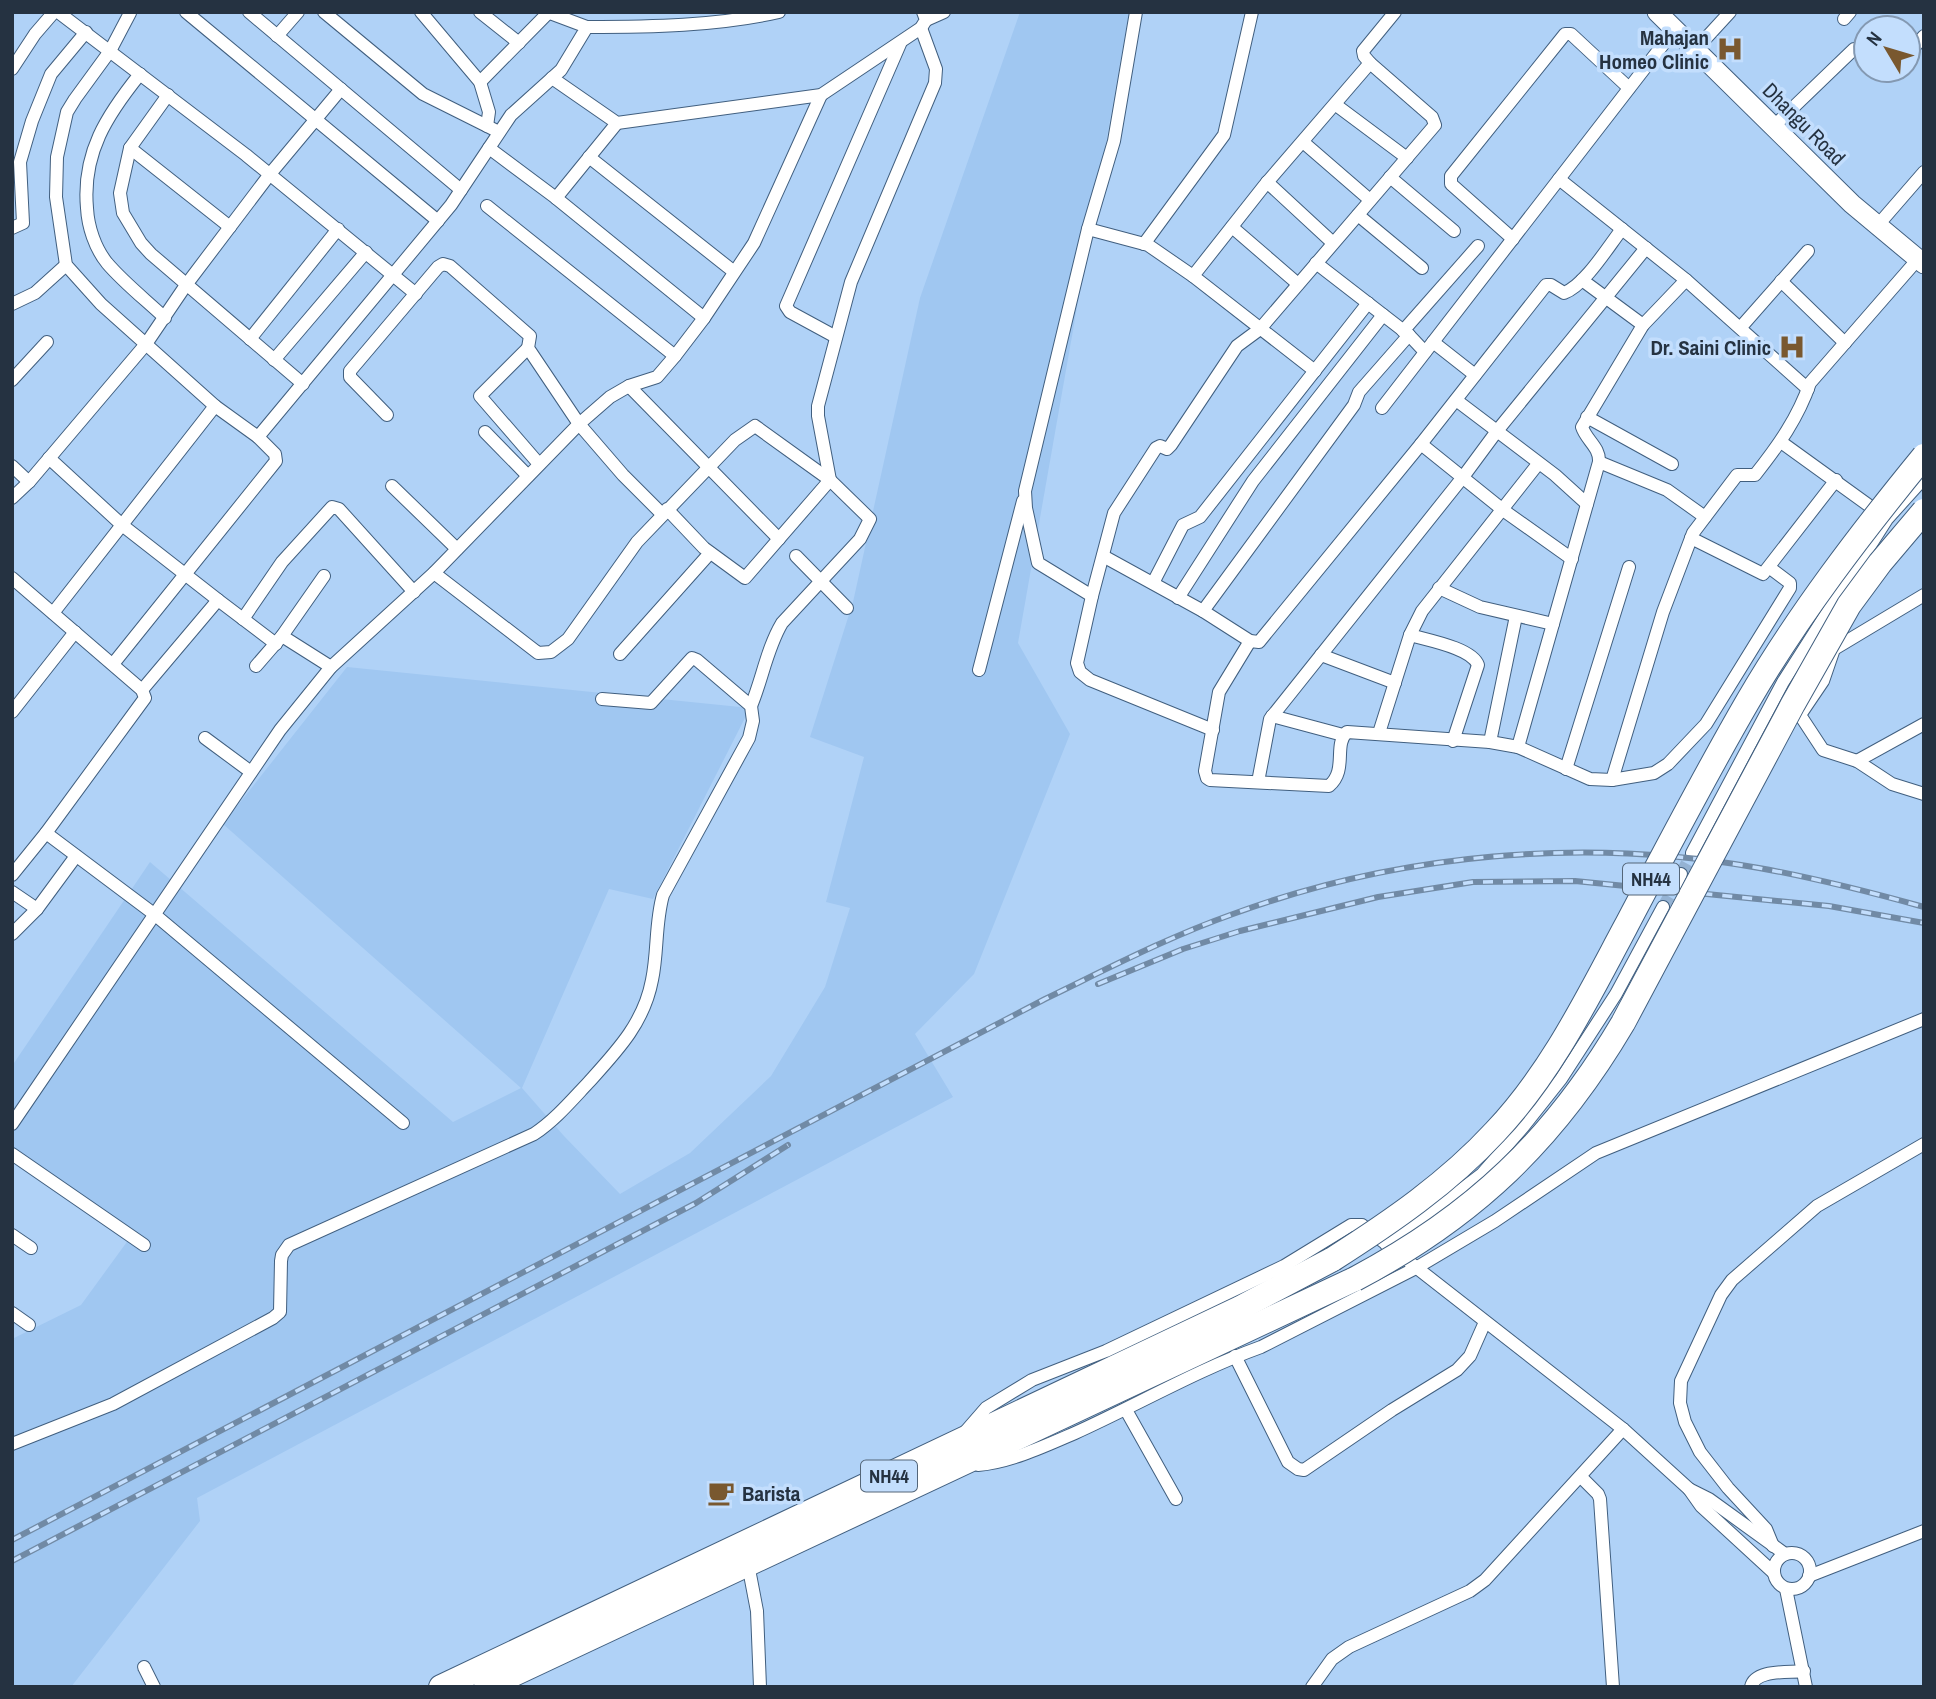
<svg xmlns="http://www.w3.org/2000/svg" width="1936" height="1699" font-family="'Archivo Narrow',sans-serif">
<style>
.built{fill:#a0c7f1}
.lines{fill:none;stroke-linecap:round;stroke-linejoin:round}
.street-tunnel{stroke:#94b2d3;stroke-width:12;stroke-dasharray:12 6;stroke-linecap:butt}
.street-casing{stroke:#415f7f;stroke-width:14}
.secondary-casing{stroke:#415f7f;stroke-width:21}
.highway-casing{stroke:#415f7f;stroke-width:26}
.street{stroke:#fff;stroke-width:12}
.secondary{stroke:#fff;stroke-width:19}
.highway{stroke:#fff;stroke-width:24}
.rail-casing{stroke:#718aa5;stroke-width:6}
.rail{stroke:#c3defd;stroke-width:3.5;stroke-dasharray:10;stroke-linecap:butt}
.highway-bridge-casing{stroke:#415f7f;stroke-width:26;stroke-linecap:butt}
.highway-bridge{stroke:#fff;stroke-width:24}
.labels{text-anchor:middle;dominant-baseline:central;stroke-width:7;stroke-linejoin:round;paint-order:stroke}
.shield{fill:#c3defd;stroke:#546679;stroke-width:2}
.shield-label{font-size:19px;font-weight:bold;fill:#253241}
.poi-label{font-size:21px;font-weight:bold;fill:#253241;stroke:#c3defd;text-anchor:end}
.street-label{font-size:21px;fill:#253241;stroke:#c3defd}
</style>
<rect width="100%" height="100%" fill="#b0d2f7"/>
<path class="built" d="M1020 12H1129L1018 643 1070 734 974 974 915 1034 953 1097 197 1498 200 1521 71 1687H12V1339L81 1305 129 1239 12 1162V1066L150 862 453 1122 521 1088 223 824 347 667 750 708 653 899 609 889 522 1088 564 1136 620 1194 690 1153 771 1076 825 987 850 908 826 902 864 757 810 737 853 602 920 298Z"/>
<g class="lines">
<g class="street-tunnel">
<path d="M1681 874 1692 853"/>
<path d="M1663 907 1675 886"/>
</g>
<g class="street-casing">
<g id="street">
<path d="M58 12 246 155 416 294"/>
<path d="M186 12 438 221"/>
<path d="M249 12 461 190"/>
<path d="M324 12 423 94 499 132"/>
<path d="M421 12 480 82 489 112 487 126"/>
<path d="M480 12 519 43"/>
<path d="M1844 19 1850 12"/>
<path d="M926 20 944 12"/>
<path d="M587 27C650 27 717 26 779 12"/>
<path d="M277 36 298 12"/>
<path d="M1696 49 1730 12"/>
<path d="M1908 54 1924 36"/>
<path d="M12 69 35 34 54 12"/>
<path d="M140 74C107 115 82 153 87 208 88 227 95 248 107 263 124 283 146 300 165 318"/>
<path d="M552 78 617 123 821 95 921 28 926 20 923 12"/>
<path d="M480 82 548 13"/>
<path d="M168 95 130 148 120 193 123 213 141 243 151 254 303 384"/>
<path d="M1336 105 1407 158"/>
<path d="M1774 126 1854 49"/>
<path d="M1303 142 1370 200"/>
<path d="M130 148 230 227"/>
<path d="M489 148 556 198 704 318"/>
<path d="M589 157 733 271"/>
<path d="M1390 177 1454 231"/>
<path d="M1559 179 1686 280 1808 389"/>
<path d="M1267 182 1333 243"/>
<path d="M556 198 617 123"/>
<path d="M487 206 675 356"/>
<path d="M1358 215 1422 268"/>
<path d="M1878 225 1924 172"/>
<path d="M1232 227 1298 284"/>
<path d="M12 228 23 223 20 162 32 121 51 74 86 32"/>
<path d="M1088 229 1148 245 1193 276"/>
<path d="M1513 239 1451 184V176L1565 34H1571L1629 88"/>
<path d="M1144 244 1224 135 1252 12"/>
<path d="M1316 263 1409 335 1425 352"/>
<path d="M1582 280 1643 325"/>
<path d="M1781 281 1845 343"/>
<path d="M12 304 35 293 66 265"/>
<path d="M1741 327 1808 251"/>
<path d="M1403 331 1478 246"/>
<path d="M836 337 790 312 786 306 900 44"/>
<path d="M250 339 338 229"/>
<path d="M1433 342 1475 375"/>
<path d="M528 348 480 396 539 464"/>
<path d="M274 360 366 252"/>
<path d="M1315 371 1193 276 1264 186 1370 63 1364 56 1363 51 1395 12"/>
<path d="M12 380 47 342"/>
<path d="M629 386 779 539"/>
<path d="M1456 400 1555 475 1587 504"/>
<path d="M215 406 258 437"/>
<path d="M1382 408 1675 29"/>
<path d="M387 415 350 377V371L438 267 443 264 450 266 530 336 528 348 579 424 623 475 662 514"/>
<path d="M1587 417 1672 464"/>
<path d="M485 432 528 476"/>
<path d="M1781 442 1882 515"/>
<path d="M1421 444 1503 510 1572 559"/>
<path d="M49 458 122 525 218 600 142 690"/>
<path d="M1599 462 1667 490 1705 517"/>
<path d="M12 466 29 482"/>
<path d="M392 486 457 549"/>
<path d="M12 498 29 482 146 344 186 285 270 174 341 89"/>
<path d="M667 509 704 548 745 578 830 480 818 416V406L851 282 935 83 936 69 921 28"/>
<path d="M1691 538 1763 574 1836 480"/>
<path d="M796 556 847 608"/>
<path d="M1103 556 1203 611 1250 641 1259 642 1421 444 1546 285H1551L1564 293C1585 285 1608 247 1622 229"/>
<path d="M434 573 538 653 551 652 568 639 637 542 735 440 755 426 830 480 870 519 860 539 782 623C767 648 762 680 751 706"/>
<path d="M12 578 142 690 145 698 46 833 12 875"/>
<path d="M1153 583 1183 525 1200 517 1368 303"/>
<path d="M1439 588 1480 607 1553 624"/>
<path d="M1924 595 1834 649 1823 681 1800 715 1823 750 1857 761 1892 784 1924 794"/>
<path d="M1092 596 1038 563 1026 508 1025 491 1088 229 1114 141 1136 12"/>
<path d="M1178 598 1253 481 1383 315"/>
<path d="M218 600 276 644"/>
<path d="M1203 611 1354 405 1359 392 1409 335"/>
<path d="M53 613 215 406 101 304 66 265 56 197 57 157 67 112 75 99 110 51 130 13"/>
<path d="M243 619 282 562 332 507 339 509 414 592"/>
<path d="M1410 635C1427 640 1472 648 1478 665L1453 741"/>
<path d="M282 636 331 667"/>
<path d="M1250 641 1219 692 1205 771 1207 778 1210 780 1329 786C1348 770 1333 745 1347 732L1490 742 1518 747 1590 779 1612 780 1654 773 1668 764 1706 724 1790 588V583L1770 568"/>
<path d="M620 654 710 553"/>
<path d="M1321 655 1395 683"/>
<path d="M113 664 276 461 275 454 258 437 451 205 511 115 561 70 587 27 547 12"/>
<path d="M256 666 282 636 324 576"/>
<path d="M979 670 1023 501"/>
<path d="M12 712 75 632"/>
<path d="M1272 716 1343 735"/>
<path d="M1213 730 1090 680 1080 672 1077 663 1092 596 1114 513 1156 448 1160 446 1167 449 1171 445 1237 346 1260 329 1435 125 1432 117 1370 63"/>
<path d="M1379 733 1410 635 1422 611 1538 464"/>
<path d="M205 738 251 772"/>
<path d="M1490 742 1516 616"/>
<path d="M1518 747 1599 462C1600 447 1586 440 1582 427L1643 325 1686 280"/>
<path d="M1857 761 1924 724"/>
<path d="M1566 769 1629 567"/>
<path d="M1612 780 1663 612 1693 533 1737 475H1755C1778 446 1798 418 1810 383L1918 259"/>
<path d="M1258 782 1270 719 1463 477 1497 431 1646 248"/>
<path d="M46 833 154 914 403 1123"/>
<path d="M1692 853 1783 682 1887 519 1924 478"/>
<path d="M1675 886 1681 874"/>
<path d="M12 892 37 909"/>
<path d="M12 934 37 909 76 856"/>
<path d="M12 1124 280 730 331 667 434 573 579 424 610 397 629 386 657 377 675 356 704 318 754 243 821 95"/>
<path d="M12 1154 144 1245"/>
<path d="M12 1235 31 1248"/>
<path d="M1387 1246 1482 1174 1523 1127 1561 1079 1616 994 1663 907"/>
<path d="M12 1313 29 1325"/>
<path d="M1235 1356 1288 1462 1298 1469 1304 1470 1392 1410 1457 1370 1470 1356 1485 1322"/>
<path d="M1126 1410 1176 1499"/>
<path d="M966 1431 986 1408 1032 1380 1106 1351 1284 1266 1351 1225H1362L1623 1429 1689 1489 1701 1506 1774 1573"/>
<path d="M12 1444 113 1404 273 1318 280 1312 281 1261 282 1255 289 1245 534 1134C555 1120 571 1101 588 1083 617 1051 644 1023 652 980 658 952 655 923 663 895L749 738 753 721 751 706 697 660 692 658 651 703 602 699"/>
<path d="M978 1465C1011 1462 1045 1446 1075 1433 1137 1405 1197 1370 1261 1347L1416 1268 1495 1221 1596 1153 1924 1019"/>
<path d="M1581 1477 1598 1494 1600 1499 1613 1687"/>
<path d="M1689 1489 1709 1499 1785 1554"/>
<path d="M1773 1546 1766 1529 1728 1488 1700 1452 1685 1422 1680 1403 1681 1381 1721 1295 1732 1280 1817 1206 1924 1144"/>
<circle cx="1792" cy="1571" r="18"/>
<path d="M748 1564 757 1611 760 1687"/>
<path d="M1809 1576 1924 1531"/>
<path d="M1786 1589 1806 1687"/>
<path d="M144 1667 154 1687"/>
<path d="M1312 1687 1332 1659 1349 1647 1470 1591 1485 1580 1623 1429"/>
<path d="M1751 1687C1755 1669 1788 1673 1804 1671"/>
</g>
</g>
<g class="secondary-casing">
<path id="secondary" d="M1657 12 1852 204 1924 264"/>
</g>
<g class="highway-casing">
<g id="highway">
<path d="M441 1687 1240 1308 1333 1259"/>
<path d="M486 1687 1355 1279"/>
</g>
</g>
<use href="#street" class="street"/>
<use href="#secondary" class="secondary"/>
<use href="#highway" class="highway"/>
<g class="rail-casing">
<g id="rail">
<path d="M1098 984 1183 949 1240 931 1378 897 1473 882 1575 881 1829 906 1924 923"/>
<path d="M12 1540 1045 999C1107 969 1168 937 1233 914 1399 853 1585 837 1759 868 1815 878 1870 892 1924 907"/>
<path d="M12 1561 696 1203 788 1145"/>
</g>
</g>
<use href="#rail" class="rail"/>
<g class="highway-bridge-casing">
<g id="highway-bridge">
<path d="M1333 1259C1391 1222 1448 1183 1495 1132 1551 1073 1587 999 1625 928 1665 852 1705 775 1748 701 1798 615 1861 533 1924 456"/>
<path d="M1355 1279C1474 1216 1554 1140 1623 1023L1793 704 1849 605 1880 563 1924 511"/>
</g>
</g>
<use href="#highway-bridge" class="highway-bridge"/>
</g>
<defs>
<g id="hospital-bare" transform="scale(2.1)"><path d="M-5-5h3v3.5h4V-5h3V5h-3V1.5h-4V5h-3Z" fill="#79582f" stroke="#c3defd" stroke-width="2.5" paint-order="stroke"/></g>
<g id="cafe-bare" transform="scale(2.1)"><path d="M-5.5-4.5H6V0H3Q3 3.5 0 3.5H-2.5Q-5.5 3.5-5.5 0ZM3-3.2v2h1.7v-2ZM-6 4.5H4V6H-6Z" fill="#79582f" stroke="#c3defd" stroke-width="2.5" paint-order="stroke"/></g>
</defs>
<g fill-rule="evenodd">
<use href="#hospital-bare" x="1730" y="49"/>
<use href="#hospital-bare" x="1792" y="347"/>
<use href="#cafe-bare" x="721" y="1493"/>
</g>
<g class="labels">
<g class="shield">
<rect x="1623" y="863.5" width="56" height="31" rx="5"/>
<rect x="861" y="1460.5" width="56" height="31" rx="5"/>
</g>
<g class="shield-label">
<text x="1651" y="879">NH44</text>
<text x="889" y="1476">NH44</text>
</g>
<g class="poi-label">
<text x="1709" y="37">Mahajan<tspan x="1709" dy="24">Homeo Clinic</tspan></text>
<text x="1771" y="347">Dr. Saini Clinic</text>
<text x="742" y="1493" text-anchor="start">Barista</text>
</g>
<g class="street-label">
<text transform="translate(1804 124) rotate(45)">Dhangu Road</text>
</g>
</g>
<rect width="1936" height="1699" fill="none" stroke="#253241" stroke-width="28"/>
<g transform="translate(1887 49) rotate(308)"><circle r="33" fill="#c3defd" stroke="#8499b2" stroke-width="2"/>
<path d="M0-5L12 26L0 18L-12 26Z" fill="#79582f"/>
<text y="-10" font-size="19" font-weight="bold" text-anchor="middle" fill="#253241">N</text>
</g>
</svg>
